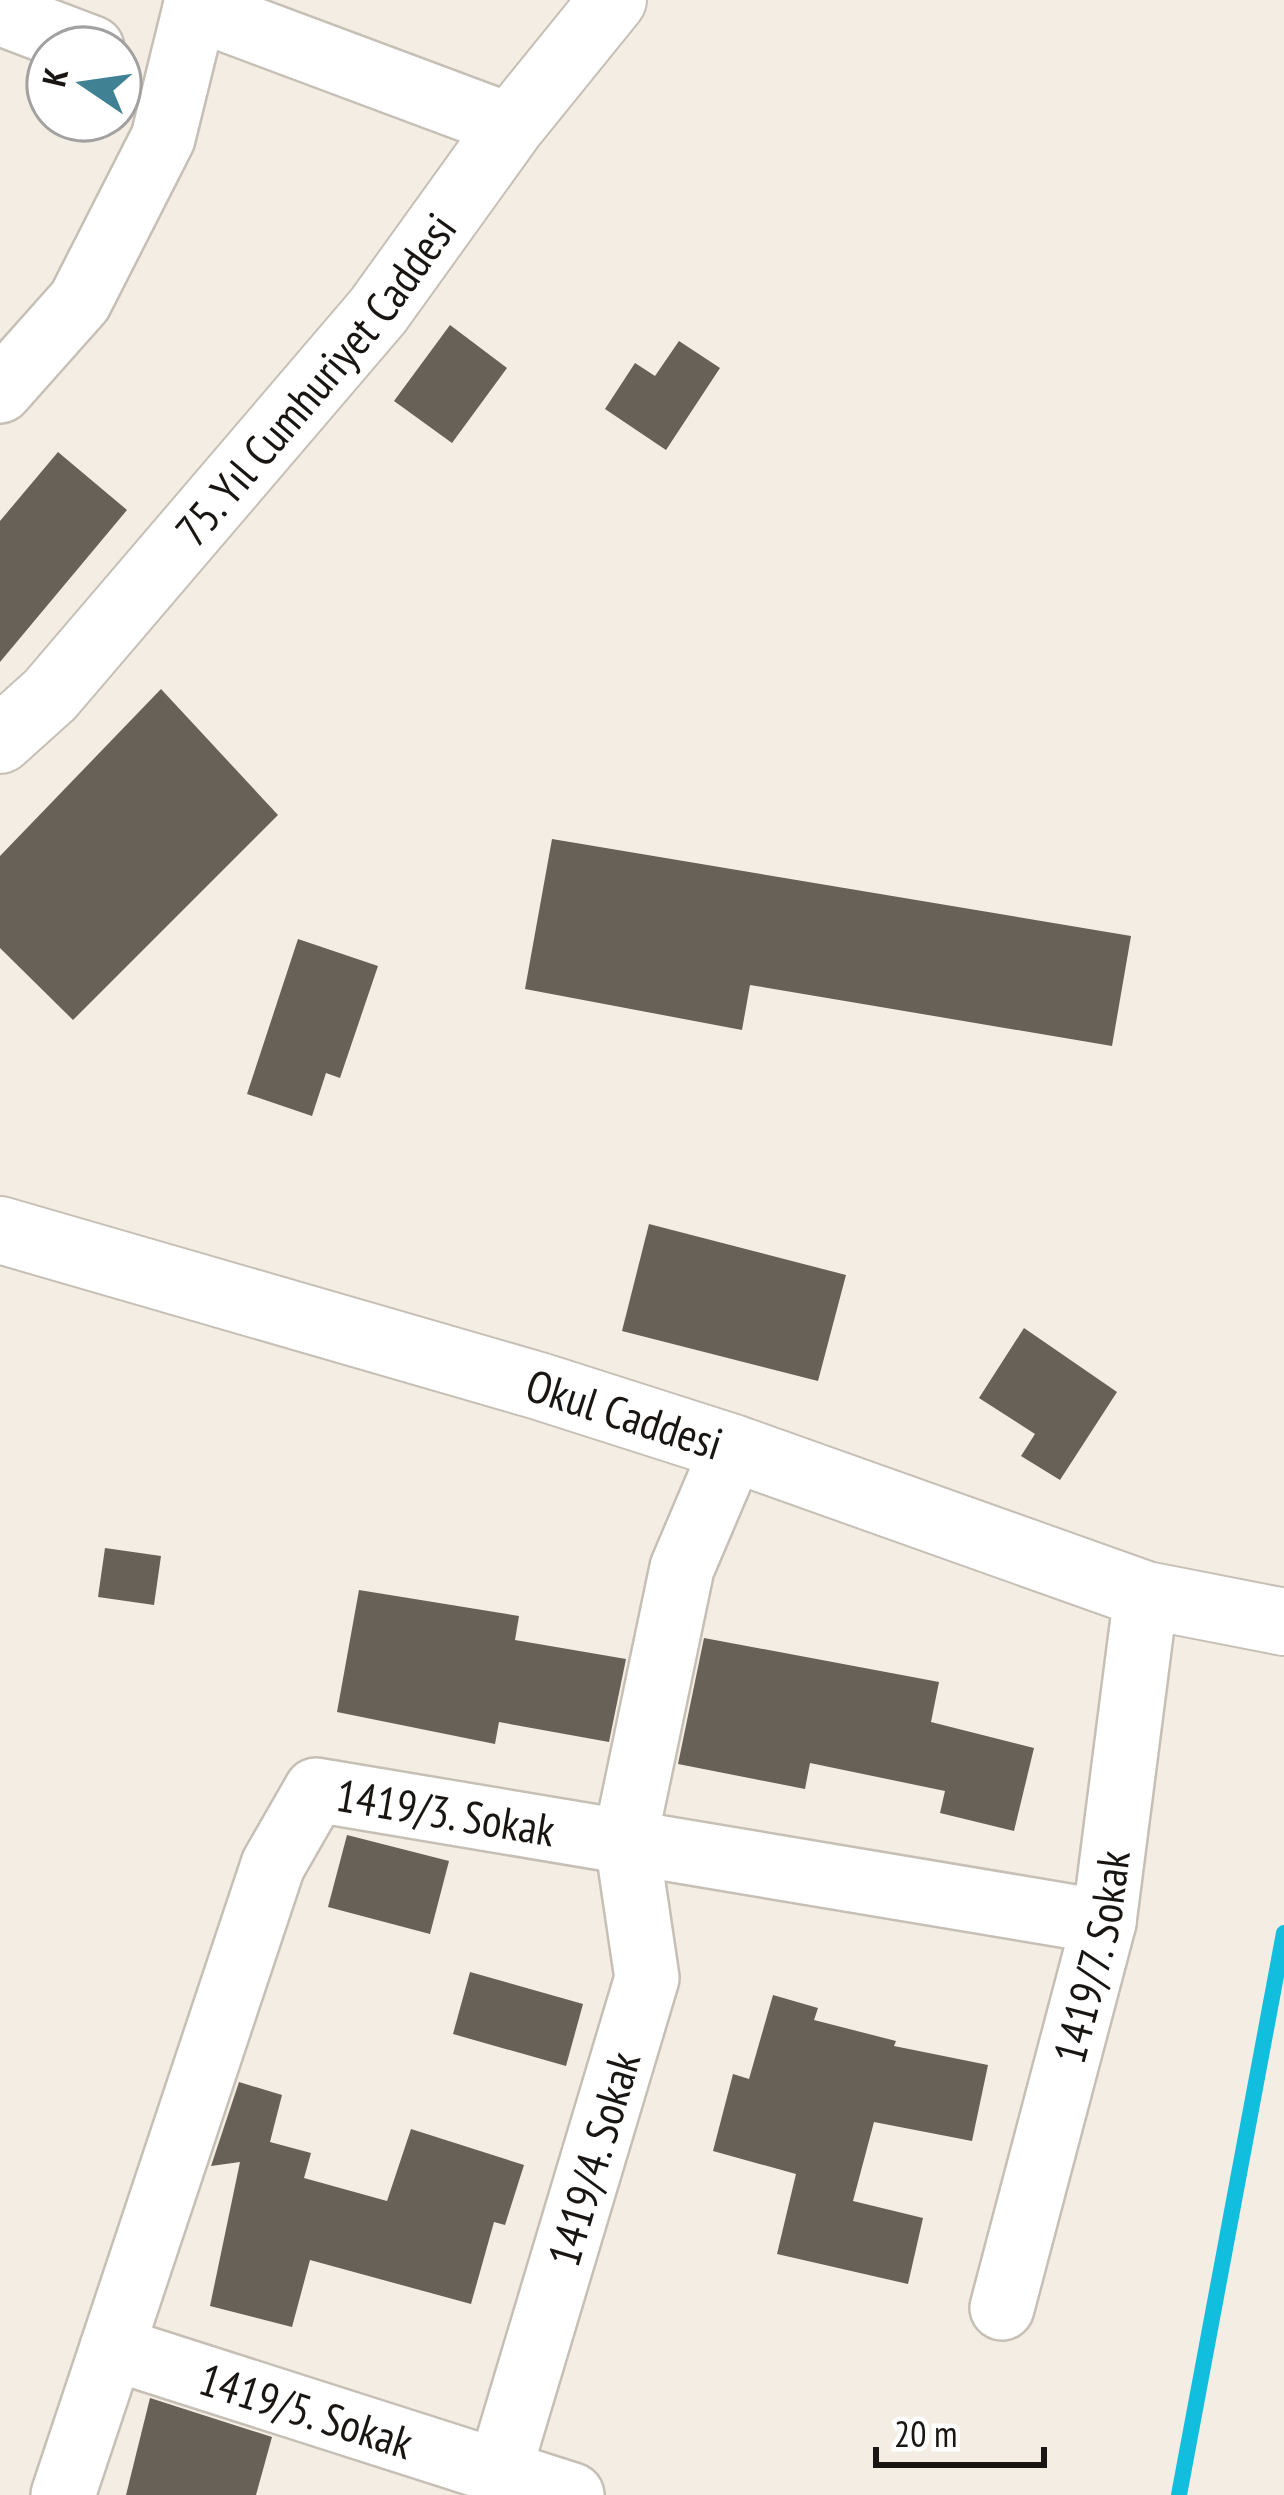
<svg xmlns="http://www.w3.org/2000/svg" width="1284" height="2495" font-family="'PT Sans Narrow',sans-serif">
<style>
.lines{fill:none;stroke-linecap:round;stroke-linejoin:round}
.stream{stroke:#11bede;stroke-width:16}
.building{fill:#676158}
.street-casing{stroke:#c6bfb6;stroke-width:68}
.secondary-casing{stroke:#c6bfb6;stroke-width:70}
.street{stroke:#fff;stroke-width:63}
.secondary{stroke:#fff;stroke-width:66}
.labels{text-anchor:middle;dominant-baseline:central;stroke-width:12;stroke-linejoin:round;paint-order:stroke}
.street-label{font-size:45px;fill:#181512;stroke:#fff}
</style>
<rect width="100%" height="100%" fill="#f4ede3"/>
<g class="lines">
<path class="stream" d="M1179 2495 1284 1933"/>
</g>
<g class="building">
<path d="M450 325 507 368 452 443 394 401Z"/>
<path d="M679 341 720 368 666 450 605 409 635 363 655 376Z"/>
<path d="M58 452 127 510 0 662V521Z"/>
<path d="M161 689 278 815 73 1020 0 948V856Z"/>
<path d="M552 839 1131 936 1112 1046 750 985 742 1030 525 989Z"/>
<path d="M298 939 378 966 340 1078 326 1073 312 1116 247 1094Z"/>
<path d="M649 1224 846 1275 818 1381 622 1331Z"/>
<path d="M1024 1328 1117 1392 1060 1480 1021 1456 1035 1434 979 1398Z"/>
<path d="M105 1548 161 1556 154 1605 98 1597Z"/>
<path d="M359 1590 519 1616 515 1640 626 1659 609 1742 499 1722 495 1744 337 1712Z"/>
<path d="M704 1638 939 1682 931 1722 1034 1748 1014 1831 940 1813 945 1791 810 1763 805 1789 678 1764Z"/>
<path d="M347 1835 449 1861 430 1934 328 1907Z"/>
<path d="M470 1972 583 2004 566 2066 453 2034Z"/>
<path d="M773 1995 818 2008 814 2020 896 2041 894 2046 988 2065 972 2141 874 2122 853 2201 923 2218 908 2284 777 2254 796 2174 713 2151 733 2074 749 2079Z"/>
<path d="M239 2082 282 2095 270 2142 311 2153 304 2178 387 2201 411 2129 524 2165 505 2225 494 2222 471 2304 310 2260 292 2327 210 2306 240 2162 211 2166Z"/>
<path d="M150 2398 272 2437 256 2495H126Z"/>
</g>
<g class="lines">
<g class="street-casing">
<g id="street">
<path d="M195 8 511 126"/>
<path d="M0 13 92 48"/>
<path d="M0 391 80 301 163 138 197 0"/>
<path id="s1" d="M1002 2308 1104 1922 1146 1595"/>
<path id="s2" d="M112 2348 572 2495"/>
<path id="s3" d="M499 2472 647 1978 626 1836 682 1568 733 1448"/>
<path id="s4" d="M63 2495 273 1865 316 1790 1104 1922"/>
</g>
</g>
<g class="secondary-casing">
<g id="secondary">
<path id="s5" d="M0 740 50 695 378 311 511 126 613 0"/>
<path id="s6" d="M0 1230 539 1386 733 1448 1146 1595 1284 1622"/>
</g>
</g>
<use href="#street" class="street"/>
<use href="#secondary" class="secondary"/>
</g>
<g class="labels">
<g class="street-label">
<text stroke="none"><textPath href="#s5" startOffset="480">75. Yıl Cumhuriyet Caddesi</textPath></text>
<text stroke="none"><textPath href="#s6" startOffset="651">Okul Caddesi</textPath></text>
<text stroke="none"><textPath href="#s4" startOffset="882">1419/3. Sokak</textPath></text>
<text stroke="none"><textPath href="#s1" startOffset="363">1419/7. Sokak</textPath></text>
<text stroke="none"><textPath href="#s3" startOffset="327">1419/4. Sokak</textPath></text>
<text stroke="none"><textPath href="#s2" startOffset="204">1419/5. Sokak</textPath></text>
</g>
</g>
<g transform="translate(84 84) rotate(283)"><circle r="57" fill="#ffffff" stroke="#a3a1a0" stroke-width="3"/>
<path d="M0-9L21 45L0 30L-21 45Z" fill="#408293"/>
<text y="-18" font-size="33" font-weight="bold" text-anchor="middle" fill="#181512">K</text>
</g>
<path d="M876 2447v18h168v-18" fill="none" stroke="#181512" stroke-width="6"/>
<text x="894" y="2447" font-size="36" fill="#181512" stroke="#ffffff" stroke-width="9" paint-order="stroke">20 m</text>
</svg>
